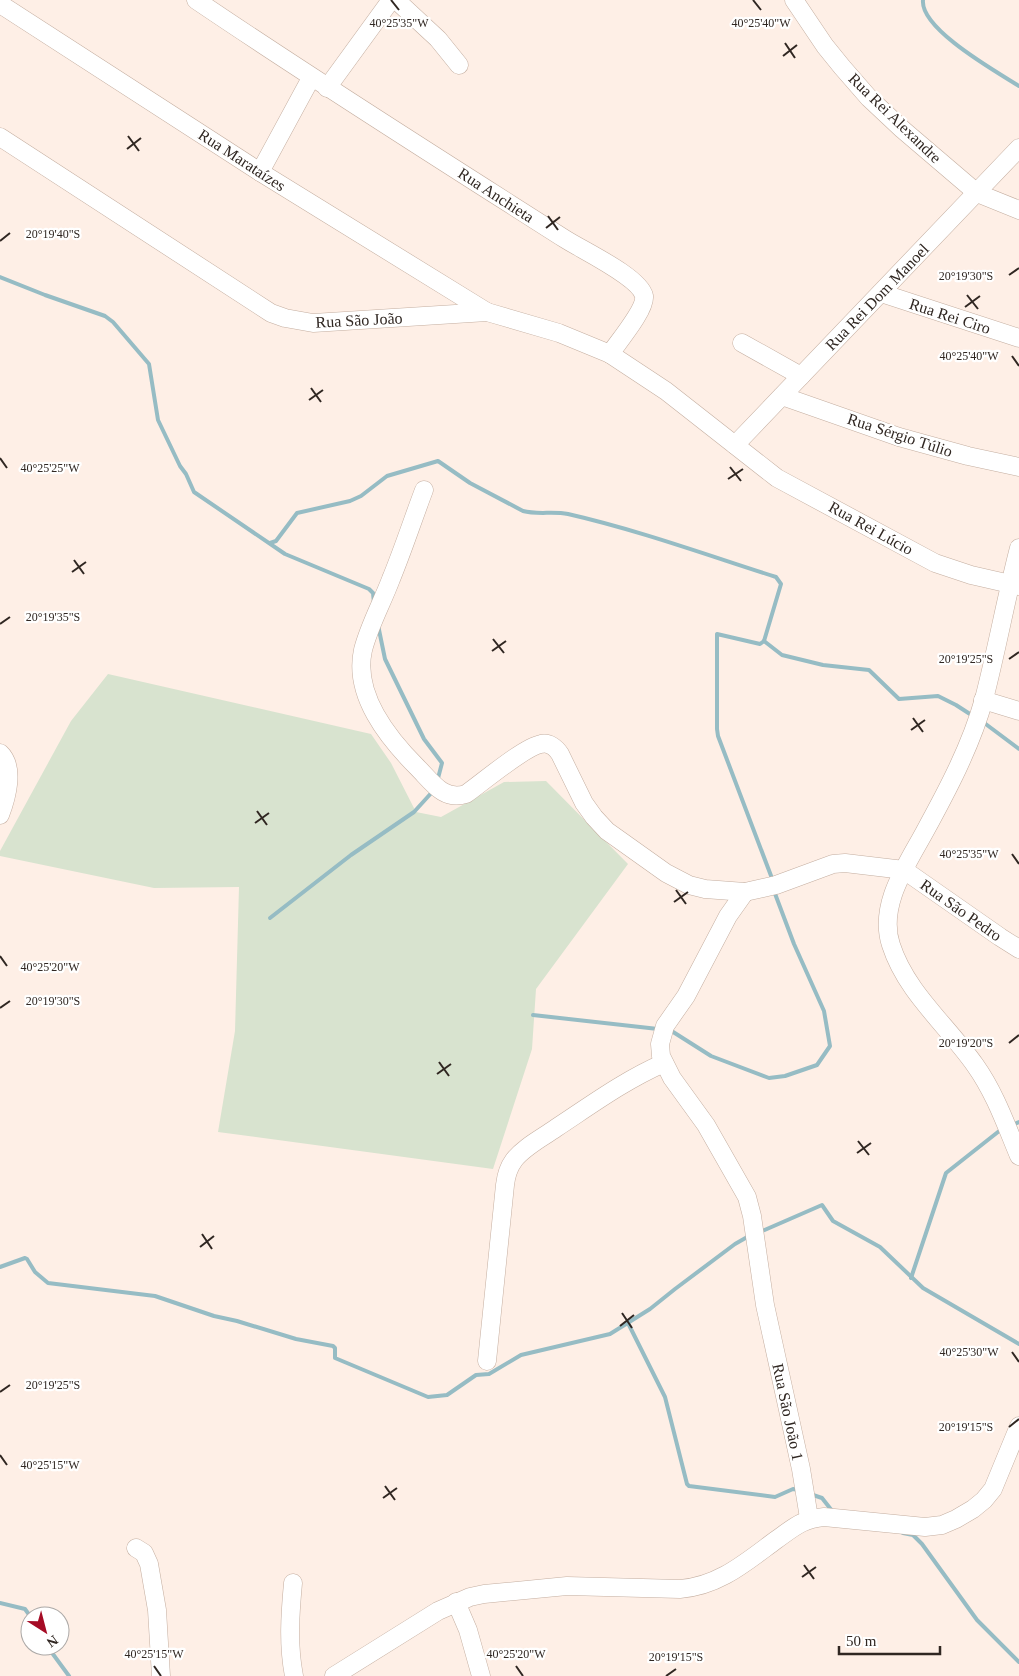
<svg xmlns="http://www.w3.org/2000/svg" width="1019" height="1676" font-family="Georgia,serif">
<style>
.green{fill:#d8e3cf}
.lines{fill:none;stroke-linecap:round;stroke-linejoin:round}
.stream{stroke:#96bcc4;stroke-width:4}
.minor-casing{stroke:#c4aea0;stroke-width:19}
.minor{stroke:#fff;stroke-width:18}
.ticks{fill:none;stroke:#302722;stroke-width:2}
.labels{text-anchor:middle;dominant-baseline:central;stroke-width:4.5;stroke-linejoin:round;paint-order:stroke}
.street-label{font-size:16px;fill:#302722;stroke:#fff}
.ticks-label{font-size:12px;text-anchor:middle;fill:#302722;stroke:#fff;stroke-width:4.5;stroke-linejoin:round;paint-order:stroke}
</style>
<rect width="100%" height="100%" fill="#feefe6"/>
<path class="green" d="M108 674 371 734 391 763 416 812 441 817 504 782 546 781 628 864 536 989 532 1049 493 1169 218 1132 235 1031 239 887 154 888 0 856V851L71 721Z"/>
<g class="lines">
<g class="stream">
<path d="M923 0C920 29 997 72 1019 86"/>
<path d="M0 277 45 295 105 316 113 322 149 364 158 420 180 466 186 474 194 492 285 554 369 589 373 593 374 603"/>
<path d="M270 543 276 541 297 513 350 501 361 496 387 476 438 461 470 483 523 511C537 515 553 511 568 514 638 530 707 555 776 577L781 584 764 641"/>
<path d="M378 625 385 659 424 739 442 763 437 782"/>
<path d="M764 641 760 644 717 634V729L718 736 773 881"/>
<path d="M764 641 782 655 823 665 869 670 899 699 938 696 956 705 973 716"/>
<path d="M983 722 1019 749"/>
<path d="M270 918 351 855 414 812 434 790"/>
<path d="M533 1015 658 1029"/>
<path d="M670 1030 711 1056 769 1078 785 1076 817 1065 830 1046 824 1011 794 944 774 891"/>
<path d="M1012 1125 1019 1122"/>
<path d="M760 1232 822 1205 833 1221 880 1247 923 1288 1019 1344"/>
<path d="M0 1267 25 1258 27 1259 35 1272 48 1283 155 1296 214 1316 237 1321 296 1339 333 1346 335 1348V1358L428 1397 447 1395 476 1375 489 1374 521 1355 610 1334 650 1309 675 1289 735 1244 749 1236"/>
<path d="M911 1278 946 1173 1003 1128"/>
<path d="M628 1323 665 1397 687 1484 689 1486 775 1497 793 1489 798 1490"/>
<path d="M810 1494 822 1498 833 1512"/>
<path d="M903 1533 913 1535 922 1544 977 1620 1019 1662"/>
<path d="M0 1603 25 1609 30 1616"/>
<path d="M47 1646 69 1676"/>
</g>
<g class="minor-casing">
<g id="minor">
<path d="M196 0C317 82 441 160 565 239 582 250 640 277 644 296 646 309 618 342 610 354"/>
<path d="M396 0 438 39 459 65"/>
<path d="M794 0 825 46 842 67 869 98 902 129 977 193 1019 210"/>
<path d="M0 4 260 172 487 312"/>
<path d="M327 88 391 0"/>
<path d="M0 137 271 313 285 318 313 323 487 312 559 333 610 354 666 391 777 478 935 563 971 575 1019 586"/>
<path d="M260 172 311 78"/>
<path d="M881 293 1019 338"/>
<path d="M742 343 801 376"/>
<path d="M782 396 899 437 968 456 1019 467"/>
<path d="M735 445 1019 148"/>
<path d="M424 490C413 519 403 550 391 579 382 603 369 626 363 650 353 695 388 738 417 767 432 782 443 801 466 794 483 782 524 747 541 744 549 742 556 748 560 754L584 803 594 817 607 831 666 873 689 885 705 889 745 892 776 885 833 864 845 863 904 870 1000 937 1019 949"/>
<path d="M1019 548C1006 598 997 649 984 699 971 746 947 791 924 833 906 866 878 906 891 945 906 992 947 1025 975 1065 995 1093 1006 1125 1019 1156"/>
<path d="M983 700 1019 711"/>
<path d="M0 753C15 767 7 797 0 815"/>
<path d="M745 892 728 916 686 996 665 1026 660 1044 661 1056 672 1078 706 1125 747 1197 752 1216 765 1305 801 1469 809 1518"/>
<path d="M487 1361 505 1185C506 1176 508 1168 514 1160 524 1147 542 1138 556 1128 591 1105 625 1080 664 1063"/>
<path d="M136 1548 144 1553 149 1564 157 1610 161 1676"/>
<path d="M293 1583C290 1615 288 1645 294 1676"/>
<path d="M456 1602 468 1630 481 1676"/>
<path d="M334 1676 438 1611 470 1597 484 1594 567 1586 680 1589C719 1586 746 1562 776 1540 793 1528 802 1519 824 1517L925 1527 942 1525 956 1519 973 1509 984 1500 993 1489 1019 1426"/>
</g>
</g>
<use href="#minor" class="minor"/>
</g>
<path class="ticks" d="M391 0 399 10M753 0 761 10M785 43 795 58M783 56 797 45M128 136 139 151M127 149 141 138M548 216 558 230M546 228 560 217M0 241 10 233M1009 275 1019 268M967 295 978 309M965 307 980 296M1012 356 1019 366M311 388 321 402M309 400 323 390M0 458 7 468M730 467 741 481M728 479 743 469M74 560 84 574M72 572 86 562M0 624 10 617M493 639 504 653M492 651 506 641M1009 659 1019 652M913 718 923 732M911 730 925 720M257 811 267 825M255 823 269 813M1012 854 1019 864M676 890 686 904M674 902 688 892M0 956 7 966M0 1008 10 1001M1009 1043 1019 1035M439 1062 449 1076M437 1074 451 1064M858 1141 869 1155M857 1153 871 1143M202 1234 212 1249M200 1247 214 1236M622 1313 632 1328M620 1326 634 1315M1012 1352 1019 1362M0 1392 10 1385M1009 1427 1019 1419M0 1455 7 1465M385 1486 395 1500M383 1498 397 1488M804 1565 814 1579M802 1577 816 1567M154 1666 161 1676M516 1666 523 1676M666 1676 676 1669"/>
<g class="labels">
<g class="street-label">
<text transform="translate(895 118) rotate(44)">Rua Rei Alexandre</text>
<text transform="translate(242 160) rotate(33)">Rua Marataízes</text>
<text transform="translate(496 195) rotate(33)">Rua Anchieta</text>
<text transform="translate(877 297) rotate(-46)">Rua Rei Dom Manoel</text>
<text transform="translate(950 316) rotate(18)">Rua Rei Ciro</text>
<text transform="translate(359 320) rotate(-3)">Rua São João</text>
<text transform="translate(900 435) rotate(18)">Rua Sérgio Túlio</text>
<text transform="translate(871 528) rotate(29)">Rua Rei Lúcio</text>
<text transform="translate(961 910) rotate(35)">Rua São Pedro</text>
<text transform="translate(788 1412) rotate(78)">Rua São João 1</text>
</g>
</g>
<g class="ticks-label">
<text x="399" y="27">40°25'35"W</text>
<text x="761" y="27">40°25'40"W</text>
<text x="53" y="238">20°19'40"S</text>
<text x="966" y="280">20°19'30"S</text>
<text x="969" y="360">40°25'40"W</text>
<text x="50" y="472">40°25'25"W</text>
<text x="53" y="621">20°19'35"S</text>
<text x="966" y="663">20°19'25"S</text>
<text x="969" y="858">40°25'35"W</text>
<text x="50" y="971">40°25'20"W</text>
<text x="53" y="1005">20°19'30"S</text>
<text x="966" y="1047">20°19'20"S</text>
<text x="969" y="1356">40°25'30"W</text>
<text x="53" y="1389">20°19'25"S</text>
<text x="966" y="1431">20°19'15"S</text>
<text x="50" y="1469">40°25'15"W</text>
<text x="154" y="1658">40°25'15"W</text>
<text x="516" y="1658">40°25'20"W</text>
<text x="676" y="1661">20°19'15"S</text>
</g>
<g transform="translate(45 1631) rotate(144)"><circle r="24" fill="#ffffff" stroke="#aca9a7"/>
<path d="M0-4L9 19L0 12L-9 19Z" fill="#a50b25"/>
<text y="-8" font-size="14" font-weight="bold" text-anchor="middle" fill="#302722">N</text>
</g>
<path d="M839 1646v8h101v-8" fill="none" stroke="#302722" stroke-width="2.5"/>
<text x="846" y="1646" font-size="15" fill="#302722" stroke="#ffffff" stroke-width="4" paint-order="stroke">50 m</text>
</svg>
